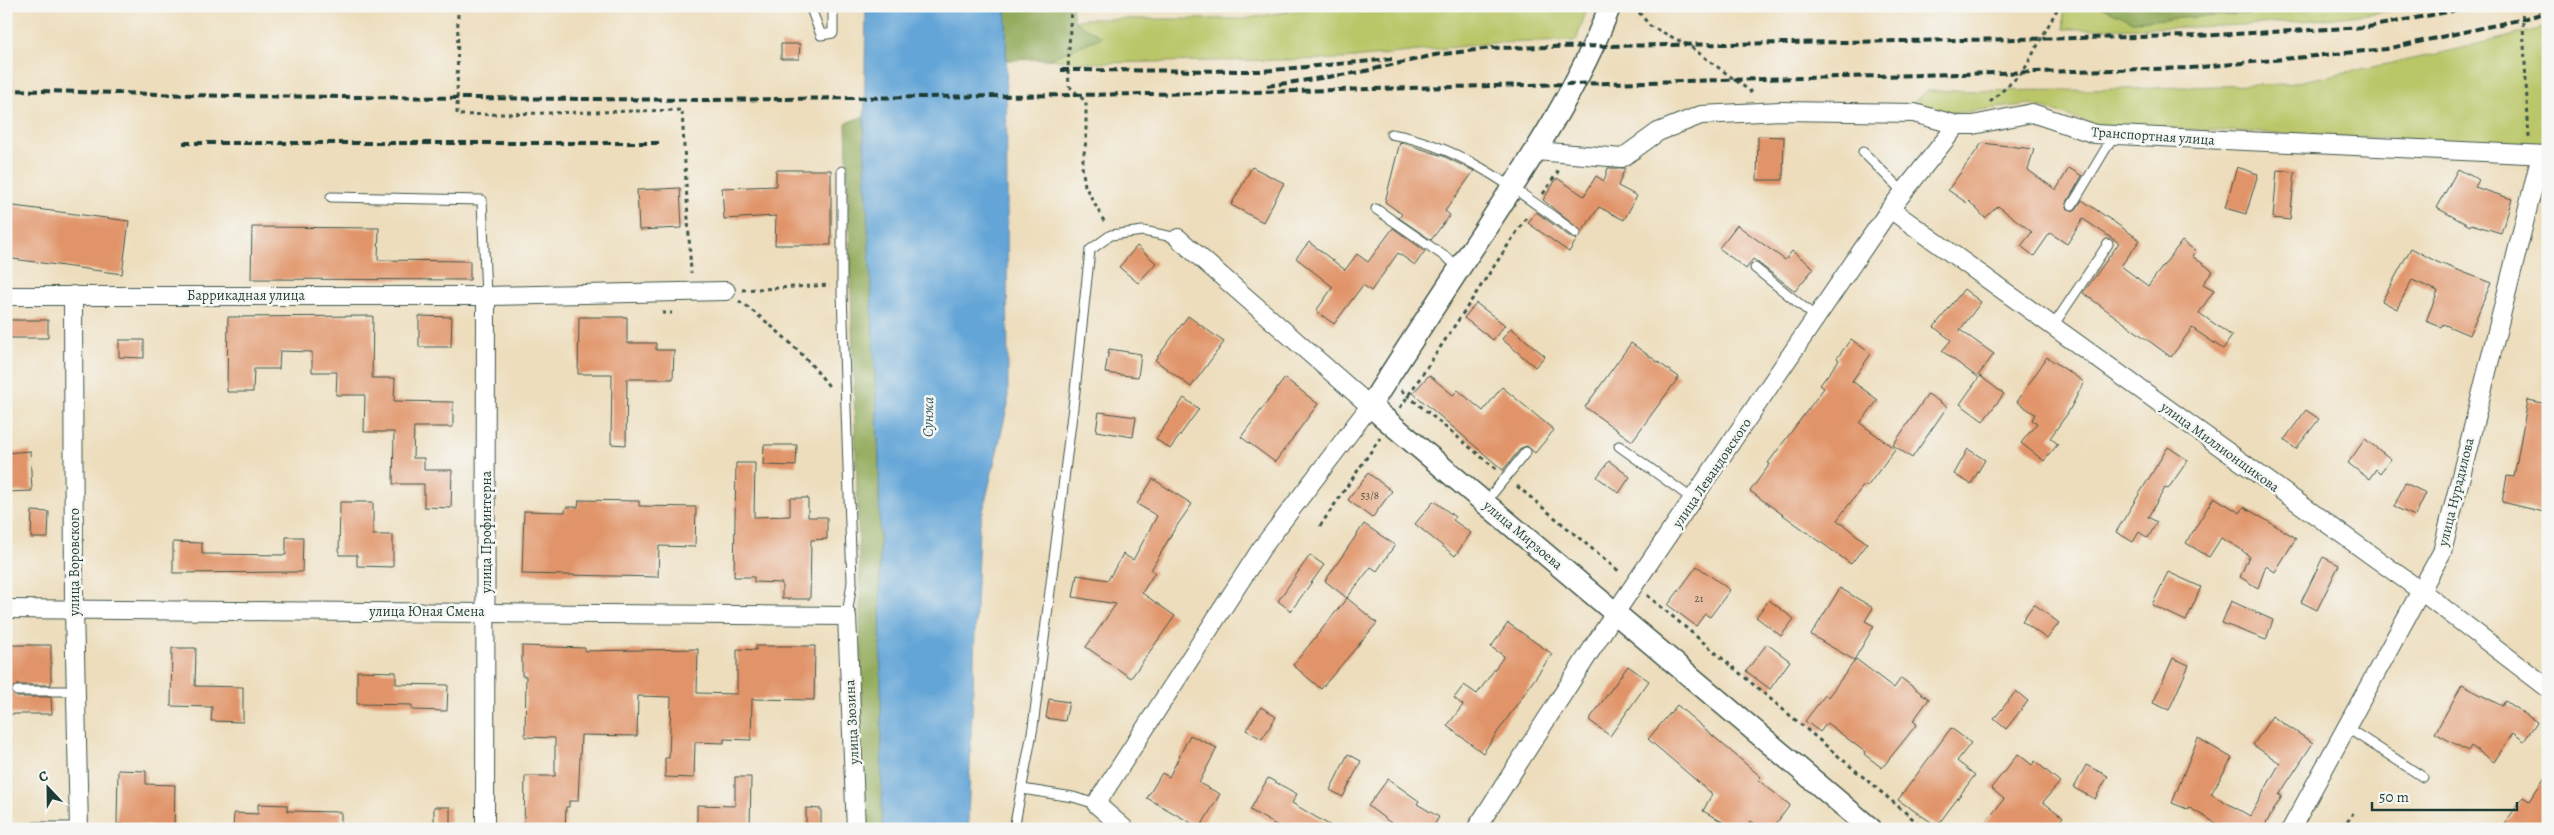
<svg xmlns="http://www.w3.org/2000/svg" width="2554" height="835" font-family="Alegreya,serif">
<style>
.green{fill:#bac668;stroke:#6c824e}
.forest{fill:#93ab5c;stroke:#597448}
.water{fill:#63a5d7;stroke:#417186}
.building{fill:#e19469}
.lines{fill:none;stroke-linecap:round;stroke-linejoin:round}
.service-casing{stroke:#3e5548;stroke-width:11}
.minor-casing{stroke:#3e5548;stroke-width:20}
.tertiary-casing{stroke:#3e5548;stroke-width:24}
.path{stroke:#3e5548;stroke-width:3;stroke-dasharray:4 4;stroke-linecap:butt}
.service{stroke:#fff;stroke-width:9}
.minor{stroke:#fff;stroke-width:18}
.tertiary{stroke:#fff;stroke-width:21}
.rail{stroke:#1f3d34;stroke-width:4;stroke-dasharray:8 4;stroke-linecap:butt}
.labels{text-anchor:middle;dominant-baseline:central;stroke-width:5;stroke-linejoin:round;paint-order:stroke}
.number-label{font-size:11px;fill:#505341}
.street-label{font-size:14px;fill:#1f3d34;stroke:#f6f6f2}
.water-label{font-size:15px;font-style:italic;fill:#335c65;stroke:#f6f6f2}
</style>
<rect width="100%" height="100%" fill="#f6f6f2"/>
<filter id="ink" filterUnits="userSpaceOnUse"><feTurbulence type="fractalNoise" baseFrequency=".02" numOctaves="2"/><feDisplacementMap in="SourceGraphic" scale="10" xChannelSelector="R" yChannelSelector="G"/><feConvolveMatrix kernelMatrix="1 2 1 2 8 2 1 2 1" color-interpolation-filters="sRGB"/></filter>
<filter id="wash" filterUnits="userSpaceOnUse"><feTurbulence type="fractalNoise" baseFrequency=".0096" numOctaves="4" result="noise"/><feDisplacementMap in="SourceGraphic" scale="20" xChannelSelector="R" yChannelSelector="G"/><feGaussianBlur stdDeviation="1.12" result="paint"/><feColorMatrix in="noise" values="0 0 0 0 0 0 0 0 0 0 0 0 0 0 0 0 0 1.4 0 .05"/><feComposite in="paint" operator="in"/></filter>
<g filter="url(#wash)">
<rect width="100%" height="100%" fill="#edddbc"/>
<g class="green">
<path d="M1323 6H1588L1576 41 1493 43 1344 59 1088 63 1048 59 1101 37 1074 21 1085 19H1244Z"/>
<path d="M2063 6H2099L2133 21 2305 10 2314 6H2419C2302 27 2182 28 2064 29Z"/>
<path d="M2548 27V146L2097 125 2031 104 1955 113 1911 104 1927 91 2087 90 2287 84 2437 54Z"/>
</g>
<g class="forest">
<path d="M1006 6H1072L1074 21 1102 37 1048 59 1006 60Z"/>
<path d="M2099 6H2314L2305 10 2133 21Z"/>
<path d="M864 116 879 459 883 829H862L861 807 860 588 846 123Z"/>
</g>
<path class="water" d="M866 6H1006L1008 404 979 528 968 820 970 829H883L882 822 879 459 864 140Z"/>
<g id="blocks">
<g class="building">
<path d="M781 44H800L799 59H781Z"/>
<path d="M1758 136 1784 137 1783 180H1757Z"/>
<path d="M1400 142 1443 156 1474 171 1445 211 1450 215 1431 240 1399 218 1402 214 1385 202Z"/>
<path d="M1982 143 2034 149 2028 170 2056 190 2069 168 2082 176 2067 202V208L2075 211 2082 200 2140 240 2121 266 2148 286 2182 241 2196 251 2192 256 2213 271 2203 284 2214 290 2199 313 2232 336 2223 349 2192 328 2171 357 2083 293 2119 243 2083 219 2067 244 2050 233 2034 256 2021 246 2032 232 1998 206 1985 218 1969 201 1967 203 1948 190Z"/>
<path d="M1252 167 1284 183 1263 222 1231 205Z"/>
<path d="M2237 167 2258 174 2246 214 2225 208Z"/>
<path d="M1608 168H1625L1618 186 1637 196 1624 220 1599 207 1582 232 1543 200 1557 178 1584 196 1596 176 1604 181Z"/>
<path d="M2458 169 2479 180 2475 187 2512 199 2501 233 2471 224 2470 226 2437 208Z"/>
<path d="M776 170H831V245H775L776 216 724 219 722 188 776 186Z"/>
<path d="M2277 170 2295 172 2290 220 2273 218Z"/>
<path d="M680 188 682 228 639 230 637 190Z"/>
<path d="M6 205 129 221 122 274 6 258Z"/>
<path d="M1536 212 1572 238 1577 239 1569 252 1528 223Z"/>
<path d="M1737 225 1785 260 1792 251 1814 268 1795 291 1753 259 1746 269 1719 248Z"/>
<path d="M252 227 379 228 378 260 470 261V280L251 279Z"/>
<path d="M1393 228 1425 251 1415 265 1398 253 1371 291 1363 285 1334 324 1316 311 1333 287 1296 258 1309 242 1345 270 1357 254 1368 262Z"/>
<path d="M1137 246 1156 263 1138 283 1119 267Z"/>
<path d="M2411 248 2437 262 2491 283 2469 335 2443 324 2441 327 2426 321 2438 291 2412 280 2397 309 2382 301Z"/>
<path d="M1964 289 1981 302 1960 330 1994 354 1977 377 1942 351 1951 340 1934 327Z"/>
<path d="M1476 303 1505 325 1493 340 1464 318Z"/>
<path d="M373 316 372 378H395L394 401 453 402V427H414L413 458H424V470H452L451 508 424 507V484H393L394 432H364L365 395H336L337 372H312V352L280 351 279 369H254L253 392H227L228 317Z"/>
<path d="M419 316 452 317 451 347H419Z"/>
<path d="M1188 316 1224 342 1191 387 1155 360Z"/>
<path d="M579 317H627V343H656V350H674L673 379H627L626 445 611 444 612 374H578Z"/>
<path d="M8 320H48V338H7Z"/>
<path d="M1511 328 1545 356 1535 367 1502 339Z"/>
<path d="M1851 339 1871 354 1852 381 1878 400 1860 423 1895 449 1867 487 1864 485 1837 520 1867 543 1851 564 1750 491 1770 464 1768 463 1824 388 1820 385 1839 360 1837 358Z"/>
<path d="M119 340H144V358L119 357Z"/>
<path d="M1631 343 1679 377 1632 441 1585 407Z"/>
<path d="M1109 349 1141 354 1138 377 1105 373Z"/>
<path d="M2047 357 2084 382 2068 413 2050 438 2058 444 2044 461 2021 443 2037 423 2032 420 2035 414 2017 402Z"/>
<path d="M1429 375 1453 395 1458 390 1483 411 1502 387 1554 430 1535 453 1527 446 1521 448 1503 470 1413 393Z"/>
<path d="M1980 376 2004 394 1983 421 1960 404Z"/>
<path d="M1285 378 1318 404 1275 462 1241 437Z"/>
<path d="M1928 394 1947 407 1912 458 1893 445Z"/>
<path d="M1184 398 1199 409 1170 449 1156 439Z"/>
<path d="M2528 400 2548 404V513L2502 502 2507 476 2514 477Z"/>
<path d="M2306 410 2319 419 2296 449 2284 440Z"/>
<path d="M1099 412 1136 417 1133 437 1096 431Z"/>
<path d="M2365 439 2391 459 2380 473 2376 469 2369 479 2348 463Z"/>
<path d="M764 445H797L796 466 763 465Z"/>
<path d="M2168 447 2188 460 2168 489 2165 488 2148 517 2157 522 2148 538 2139 532 2133 542 2116 532Z"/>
<path d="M1968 449 1985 460 1971 484 1954 474Z"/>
<path d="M30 451 32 491 6 492V453Z"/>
<path d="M1609 461 1630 477 1619 493 1597 477Z"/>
<path d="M736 463H755L754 517 790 516V498H808V517H827V539L811 540 810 599H782V583L754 582V577H734Z"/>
<path d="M1368 473 1392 491 1372 518 1348 500Z"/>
<path d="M1153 479 1192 504 1174 530 1151 570 1155 572 1142 593 1175 616 1131 678 1086 647 1116 604 1073 597 1077 575 1108 580 1123 554 1133 560 1157 516 1137 504Z"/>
<path d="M2405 483 2426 493 2415 516 2394 507Z"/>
<path d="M2214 497 2240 513 2244 507 2296 538 2275 572 2266 566 2258 588 2240 577 2249 556 2239 548 2221 538 2209 557 2186 543Z"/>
<path d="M579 500 639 501V506L696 507 695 547 659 546 658 577 522 574 524 511 565 512 566 507H578Z"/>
<path d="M1434 501 1455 517 1453 520 1471 533 1455 556 1415 524Z"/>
<path d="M340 502H373V535H393V567L357 566V555H339Z"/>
<path d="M32 511 49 512 48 538H31Z"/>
<path d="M1364 524 1395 545 1377 571 1371 567 1347 598 1325 581Z"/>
<path d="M286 537H303L302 572 173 573V542L202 543V554L286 555Z"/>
<path d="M1310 555 1324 565 1291 611 1278 601Z"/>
<path d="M2323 557 2339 565 2317 610 2301 602Z"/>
<path d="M1697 566 1730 590 1710 617 1705 614 1696 626 1668 605Z"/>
<path d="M2168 572 2201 587 2186 621 2152 605Z"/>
<path d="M1840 588 1873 608 1865 621 1874 626 1854 660 1811 635Z"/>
<path d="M1347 598 1377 623 1321 689 1293 665Z"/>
<path d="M1769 600 1794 619 1781 636 1756 617Z"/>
<path d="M2231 601 2273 620 2266 640 2222 623Z"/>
<path d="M2034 604 2059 623 2047 639 2022 621Z"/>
<path d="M1508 623 1552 654 1483 753 1447 726 1463 705 1454 698 1464 685 1477 694 1504 656 1491 647Z"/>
<path d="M1767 644 1790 661 1770 689 1746 671Z"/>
<path d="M6 645H51V685H17L11 691 17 697H51L52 714H6Z"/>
<path d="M522 646 585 648V651L698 649 697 693 737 694V649L756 650V646H815L814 700 752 699 751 740 724 739V743L695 742 694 778 665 777V758H669L671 697 638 696 637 736 581 735 578 801H569V807H566L565 829H524L525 776H555V738L525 737 526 676H522Z"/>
<path d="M172 648H196L195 686 243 687V722L211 721 212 707 171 706Z"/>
<path d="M2173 658 2189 665 2169 710 2153 703Z"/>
<path d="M1856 659 1894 688 1901 678 1929 699 1913 721 1917 724 1882 768 1864 754 1865 752 1827 723 1820 732 1805 721 1825 695 1828 697Z"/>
<path d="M1628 666 1649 681 1610 736 1589 720Z"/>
<path d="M357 671 396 672V684L448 685 447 711 412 710V705L357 704Z"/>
<path d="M2462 685 2502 706 2505 701 2537 722 2524 741 2513 733 2494 762 2471 746 2468 751 2435 733Z"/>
<path d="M2016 691 2028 701 2006 729 1994 719Z"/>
<path d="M1049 699 1069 702 1065 721 1046 718Z"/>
<path d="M1677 705 1761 777 1758 780 1790 805 1772 829H1761L1750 821 1745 829H1735L1703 811 1712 794 1648 739Z"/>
<path d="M1261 707 1276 717 1262 739 1246 730Z"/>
<path d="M2272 716 2313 743 2279 795 2282 796 2265 825 2272 829H2226L2188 807 2187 809 2172 803 2198 738 2232 758 2211 794 2250 816 2280 763 2253 745Z"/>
<path d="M1951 728 1971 743 1957 761 1975 775 1937 826 1898 800Z"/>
<path d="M1190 735 1217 748 1199 783 1220 794 1200 828 1147 798 1162 773 1169 777Z"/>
<path d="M1348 754 1361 761 1343 797 1330 790Z"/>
<path d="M2018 754 2032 765 2035 761 2060 782 2043 802 2063 817 2054 829H1980L2004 799 1991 788Z"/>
<path d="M2086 765 2108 776 2095 799 2074 788Z"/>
<path d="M118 770 146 771V784L175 785 174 827 117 824Z"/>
<path d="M2548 773V814L2538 829H2501L2523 797 2529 801Z"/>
<path d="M735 777H751L750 829H697V805L735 806Z"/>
<path d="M1268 778 1297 794 1292 803 1336 829H1283L1250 810Z"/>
<path d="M1388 779 1419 801 1417 804 1439 817 1432 829H1399L1368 806Z"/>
<path d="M258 804 287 805V811L341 812V829H233L234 813 258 814Z"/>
<rect x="434" y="807" width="16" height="22"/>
<path d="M806 808 821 809V829H806Z"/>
</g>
</g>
</g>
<g filter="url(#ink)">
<use href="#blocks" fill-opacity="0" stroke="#3e5548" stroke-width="1"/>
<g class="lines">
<g class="service-casing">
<g id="service">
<path d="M810 6 821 35 833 33V6"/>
<path d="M1391 134C1462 146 1518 191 1576 233"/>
<path d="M1863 152 1902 191"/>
<path d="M842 171V293L852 582 847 616"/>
<path d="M331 197 482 200 486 296"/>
<path d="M2072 205 2114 135"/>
<path d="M1376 209 1460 267"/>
<path d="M1755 268 1817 318"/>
<path d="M2053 326 2108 244"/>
<path d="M1619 446 1694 500"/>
<path d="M1485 503 1526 452"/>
<path d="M17 691H76"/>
<path d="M2346 727 2423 777"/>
<path d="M1022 789 1073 797 1096 804"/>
<path d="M35 827H79"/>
<path d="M1014 829 1033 727 1075 391 1090 250 1111 235 1143 231 1178 238"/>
</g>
</g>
<g class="minor-casing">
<g id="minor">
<path d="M1536 151 1622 158 1658 132 1701 115 1781 111 1914 113 1957 125H1973L2032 113 2095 134 2548 155"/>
<path d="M1890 209 2421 591 2548 688"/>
<path d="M73 295 74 609 79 829"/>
<path d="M6 296H486L726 291"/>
<path d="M6 609 847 616 856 829"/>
<path d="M485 829 486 296"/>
<path d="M1125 829 1096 804 1261 549 1370 406 1178 238"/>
<path d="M1476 829 1615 613 1890 209 1957 125"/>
<path d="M2291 829 2442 552 2541 155"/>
</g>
</g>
<g class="tertiary-casing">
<path id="tertiary" d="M1610 6C1579 86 1533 156 1486 228 1447 287 1408 346 1370 406L1871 829"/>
</g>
<g class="path">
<path d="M458 6 457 115 682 110 691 273"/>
<path d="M1071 6 1068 70 1069 86 1086 102V141L1082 166 1085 186 1105 223"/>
<path d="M1634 6 1650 26 1688 45 1750 91 1752 96"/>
<path d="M2522 6 2529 138"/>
<path d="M1990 102 2023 72 2059 6"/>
<path d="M1543 194 1559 170"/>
<path d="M742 290 830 285"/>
<path d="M739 301C775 327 804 353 831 389"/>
<path d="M662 313H672"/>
<path d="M1401 390 1496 469"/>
<path d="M1400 408 1528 215"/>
<path d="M1517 486 1621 573"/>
<path d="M1320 526 1380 438"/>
<path d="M1647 595 1925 829"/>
<path d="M2343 829 2353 813"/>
</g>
<use href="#service" class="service"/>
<use href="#minor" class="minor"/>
<use href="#tertiary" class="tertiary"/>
<g class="rail">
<path d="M1061 70 1262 71 1392 59"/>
<path d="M1267 86 1361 72 1435 55 1492 48 2195 36 2368 27 2479 6"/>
<path d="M6 90 230 96 707 100 1218 93 2191 68 2386 49 2523 19 2548 12"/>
<path d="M183 143H660"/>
</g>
</g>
</g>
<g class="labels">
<g class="number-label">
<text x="1370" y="495">53/8</text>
<text x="1699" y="598">21</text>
</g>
<g class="street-label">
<text transform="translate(2153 136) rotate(4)">Транспортная улица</text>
<text x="246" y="295">Баррикадная улица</text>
<text transform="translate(2220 447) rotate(36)">улица Миллионщикова</text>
<text transform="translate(1712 473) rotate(-56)">улица Левандовского</text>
<text transform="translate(2456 492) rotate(-76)">улица Нурадилова</text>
<text transform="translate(486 532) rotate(-90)">улица Профинтерна</text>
<text transform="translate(1523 535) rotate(40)">улица Мирзоева</text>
<text transform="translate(74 562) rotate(-90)">улица Воровского</text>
<text x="427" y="611">улица Юная Смена</text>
<text transform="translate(852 722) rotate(-93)">улица Зюзина</text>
</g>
<g class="water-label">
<text transform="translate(928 417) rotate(-89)">Сунжа</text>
</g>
</g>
<rect width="2554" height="835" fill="none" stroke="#f6f6f2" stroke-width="25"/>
<g transform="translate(48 788) rotate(338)" stroke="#f6f6f2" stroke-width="4" paint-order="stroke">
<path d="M0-4L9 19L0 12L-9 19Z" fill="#1f3d34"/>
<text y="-8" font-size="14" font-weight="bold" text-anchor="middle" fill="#1f3d34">С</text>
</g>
<path d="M2372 802v8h145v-8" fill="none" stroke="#1f3d34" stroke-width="2.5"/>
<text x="2379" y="802" font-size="15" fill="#1f3d34" stroke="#f6f6f2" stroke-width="4" paint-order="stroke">50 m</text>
</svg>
